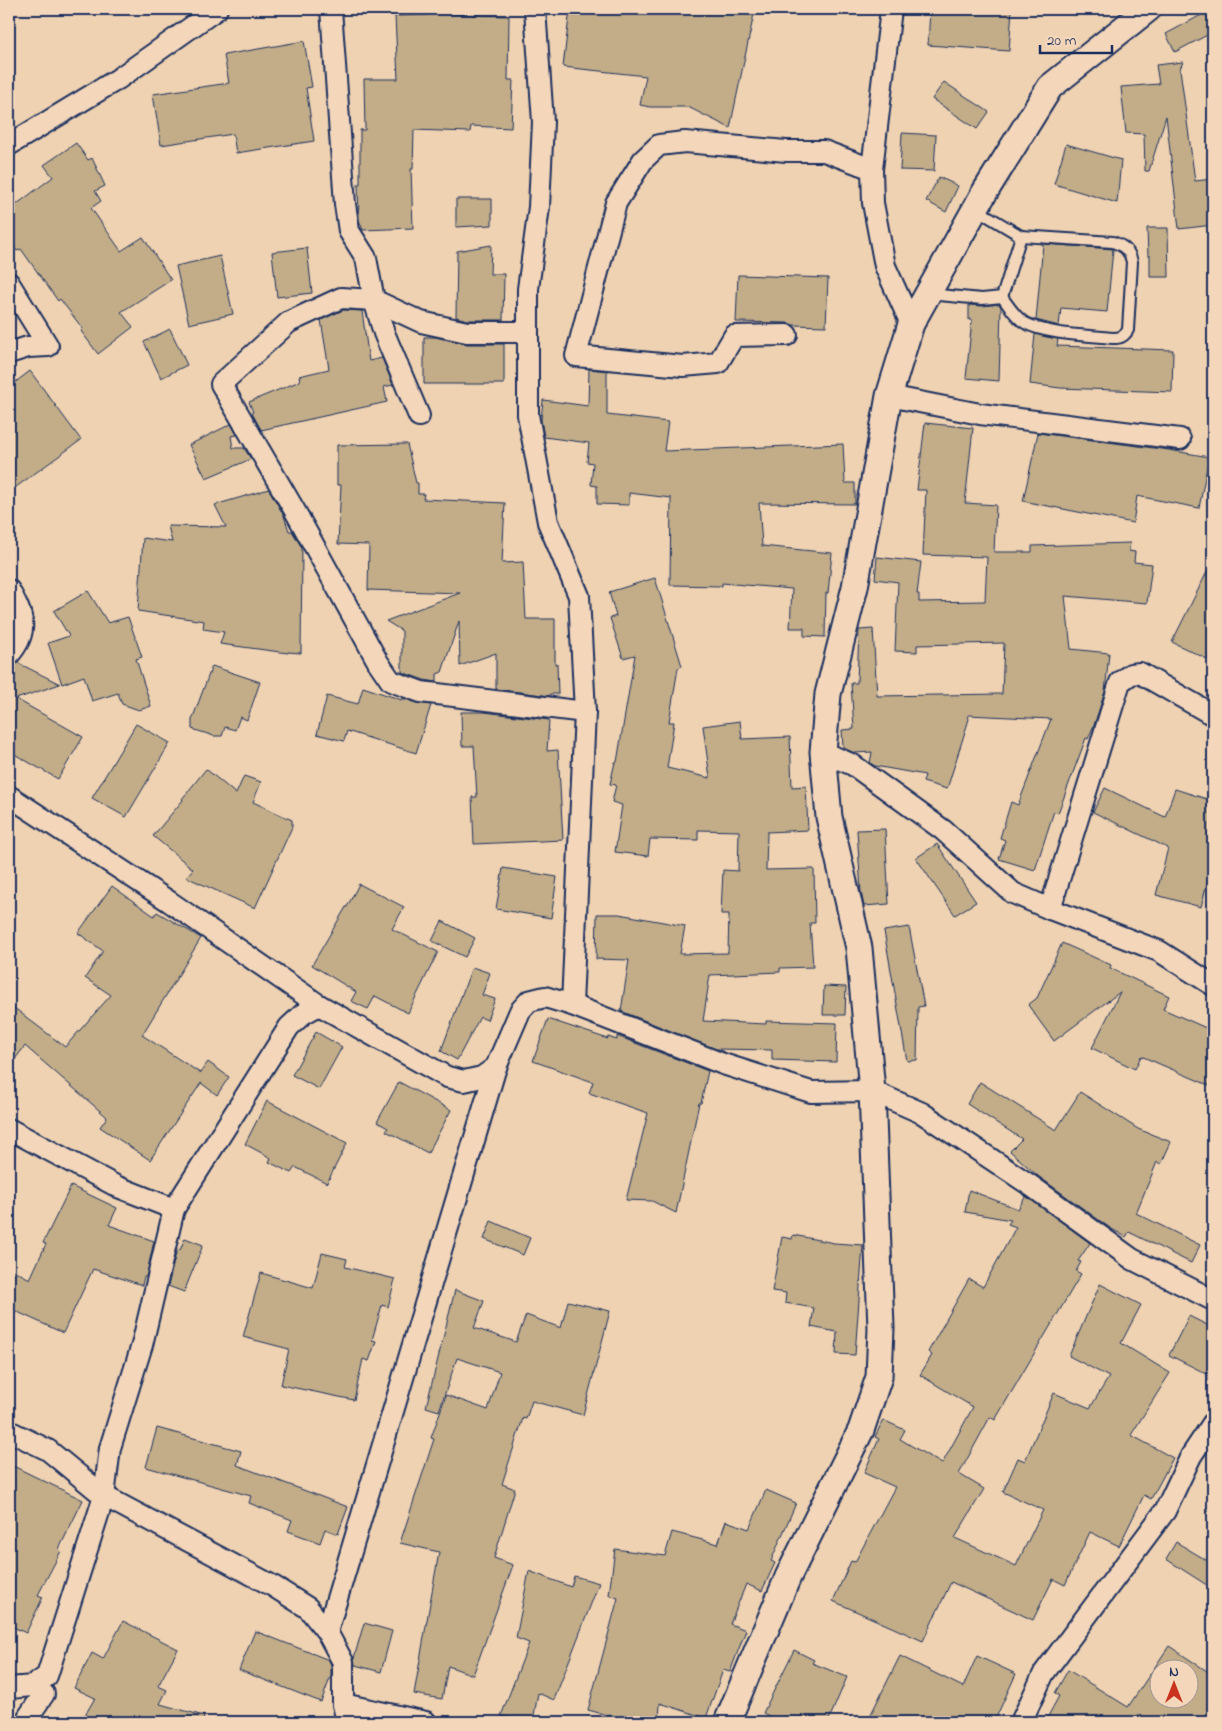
<svg xmlns="http://www.w3.org/2000/svg" width="1222" height="1731" font-family="'Indie Flower',sans-serif">
<style>
.building{fill:#c2ad88;stroke:#1b2f5e;fill-rule:evenodd}
.lines{fill:none;stroke-linecap:round;stroke-linejoin:round}
.service-casing{stroke:#1b2f5e;stroke-width:14}
.minor-casing{stroke:#1b2f5e;stroke-width:24}
.tertiary-casing{stroke:#1b2f5e;stroke-width:29}
.service{stroke:#f4d7ba;stroke-width:10}
.minor{stroke:#f4d7ba;stroke-width:20}
.tertiary{stroke:#f4d7ba;stroke-width:25}
</style>
<rect width="100%" height="100%" fill="#efd2b1"/>
<filter id="ink" filterUnits="userSpaceOnUse"><feTurbulence type="fractalNoise" baseFrequency=".02" numOctaves="2"/><feDisplacementMap in="SourceGraphic" scale="10" xChannelSelector="R" yChannelSelector="G"/><feConvolveMatrix kernelMatrix="1 2 1 2 8 2 1 2 1" color-interpolation-filters="sRGB"/></filter>
<g filter="url(#ink)">
<g class="building">
<path d="M428 9H449L448 14 509 16 508 80H513L511 128 471 126 470 132 414 130 413 169H411L413 228 363 230 359 220 358 184H360V130H365L364 79H398L395 16 428 15Z"/>
<path d="M570 9H755L730 128 688 107H650L640 105 646 76 563 67Z"/>
<path d="M930 9H1012L1009 51 928 45Z"/>
<path d="M1205 13 1213 27V32L1175 52 1166 34Z"/>
<path d="M304 41 312 87 306 88 314 141 236 153 233 134 161 145 153 94 229 83 224 55Z"/>
<path d="M1183 62 1180 69 1195 181 1213 179V225L1179 229 1166 116 1149 171H1145L1144 134 1126 133 1121 87 1159 84 1156 65Z"/>
<path d="M944 82 989 112 977 129 932 99Z"/>
<path d="M902 133 936 135 934 171 900 170Z"/>
<path d="M76 143 88 160 92 158 105 186 95 191 101 201 91 208 121 251 143 237 171 280 121 312 133 327 98 354 81 331 83 329 60 299 58 301 21 249 17 251 9 240V210L53 177 44 165Z"/>
<path d="M1066 144 1121 160 1117 203 1054 184Z"/>
<path d="M939 177 958 186 946 212 926 201Z"/>
<path d="M456 199H492V225L456 227Z"/>
<path d="M1147 228H1168L1169 277H1150V255L1148 256Z"/>
<path d="M1043 244 1113 249 1107 312 1061 308 1059 326 1036 320Z"/>
<path d="M491 245 490 274H504L503 320H468L456 317 457 251Z"/>
<path d="M307 248 312 293 277 297 272 252Z"/>
<path d="M220 256 233 314 189 324 176 266Z"/>
<path d="M738 275 828 278 826 326 793 325 787 323 736 322Z"/>
<path d="M999 304 1001 307 999 381 966 378 972 320H969V305L982 306Z"/>
<path d="M343 310 362 311 369 361 382 358 393 385 384 387 387 402 261 430 252 413 253 412 249 402 300 381 299 376 329 369 321 320Z"/>
<path d="M170 329 187 365 161 378 144 342Z"/>
<path d="M1035 334 1058 339 1057 346 1173 350 1172 392 1060 388 1030 384Z"/>
<path d="M424 337H435L467 344H504V384H424Z"/>
<path d="M589 369 607 371V415L668 422 664 451 843 444 845 483H855V504L759 503 762 546 832 553 828 593H826L825 637 804 636V628H790L792 589 722 583V586L670 585 671 498 629 493V505L597 504V486L591 485 593 463 587 462 589 443 544 437 541 420 543 400 588 406Z"/>
<path d="M30 371 81 440 9 492V387Z"/>
<path d="M925 423 973 428 965 503 996 505 994 552H1032V546L1130 543 1129 551 1135 552 1134 562 1152 564 1147 603 1065 596 1071 649 1109 653 1105 692 1094 725 1088 739 1086 738 1058 813 1054 811 1035 870 999 859 1005 840 1000 838 1011 802 1018 805 1051 719 968 715 969 719 947 789 923 782 925 775 875 766 870 763 872 752 855 753 843 748 842 730 854 729 851 683H857L859 630 873 629 877 696 1002 694 1004 643 917 645V652L895 651 898 582 875 579 877 557 921 562 917 594H919V602L985 601 987 557 923 555 926 490H917Z"/>
<path d="M231 424 237 435 231 436 233 448H244L251 459 206 478 189 445Z"/>
<path d="M1038 433 1169 450 1209 457 1199 508 1137 496 1133 523 1023 501Z"/>
<path d="M407 444 416 483H418V494H424L423 499 505 503 502 563 523 562 526 619H555V664H557L558 694H550V696L496 689V653L460 666 459 621 442 672 437 674V682L424 680 402 672V631L386 621 460 593 368 590 369 545 338 544 341 485H337V445Z"/>
<path d="M269 489 284 516 289 531H292L302 548 301 653 288 652V653L220 644 224 632 203 629 204 621 138 611 143 538 172 542 168 526 226 527 215 505Z"/>
<path d="M1213 560V662L1172 642Z"/>
<path d="M655 578 682 666 678 668 669 722H674L667 768 710 778 703 726 740 721 742 739 790 737 792 787 806 786 808 830 767 832 766 870 814 869 815 923H810L813 967 780 968V972L710 975 703 1021 766 1024V1021L837 1023 836 1062 772 1060V1050L716 1049 621 1011 629 960 596 959 597 914H619L685 926 680 954 728 953 729 914H721L723 870 738 871 739 831 698 830V840L650 839 648 856 615 852 622 805 612 802 616 785 610 784 615 762H617L635 655 623 658 610 618 616 616 609 592Z"/>
<path d="M88 591 108 623 128 617 142 657 136 659 151 706 139 710 122 704 118 693 92 701 84 676 62 684 48 643 69 636 54 611Z"/>
<path d="M18 663 60 684 16 699 83 737 58 779 9 751V672L12 666Z"/>
<path d="M212 666 260 682 247 720 240 717 235 730 225 727 222 736H214L192 729V720Z"/>
<path d="M363 687 402 700V698L417 703 431 705 416 753 347 731 344 741 317 734 327 696 358 704Z"/>
<path d="M461 712H484L549 720 547 751 558 750 563 840 474 844 472 797H477L474 746H462Z"/>
<path d="M136 724 170 743 126 817 92 798Z"/>
<path d="M206 769 236 794 244 776 261 782 253 802 292 820V827L255 908 186 877 193 869 153 836 183 800 182 799Z"/>
<path d="M1105 788 1165 817 1175 789 1213 801V860L1201 907 1156 895 1168 848 1093 812Z"/>
<path d="M885 829 889 904 864 906 861 892 857 830Z"/>
<path d="M937 844 976 902 955 915 916 858Z"/>
<path d="M503 868 557 877 551 918 496 909Z"/>
<path d="M359 884 404 907 392 929 438 952 408 1013 375 996 368 1009 351 1001 356 992 312 965 346 907H347Z"/>
<path d="M112 886 154 916 157 912 201 938 142 1035 200 1073 208 1062 229 1077 217 1095 201 1083 150 1160 100 1127 107 1117 25 1046 9 1067V1004L65 1047 111 995 85 978 103 951 78 933Z"/>
<path d="M442 921 475 938 465 957 432 941Z"/>
<path d="M909 927 924 1006 918 1007 917 1060 907 1061 884 931Z"/>
<path d="M1062 943 1111 965 1110 968 1169 996 1163 1009 1213 1031V1087L1141 1056 1135 1069 1092 1048 1120 992 1054 1041 1028 1005 1037 998Z"/>
<path d="M472 967 490 973 482 995 495 999 487 1020 480 1017 457 1060 441 1051Z"/>
<path d="M824 986 846 987 845 1015H823Z"/>
<path d="M548 1019 608 1039V1037L617 1040V1036L708 1071 701 1103H699L676 1213 652 1201 626 1200 648 1113 589 1093 593 1082 533 1061Z"/>
<path d="M316 1032 342 1047 319 1089 292 1075Z"/>
<path d="M399 1082 451 1110 428 1153 386 1131 388 1128 377 1122Z"/>
<path d="M980 1082 1056 1130 1080 1092 1138 1129 1171 1142 1161 1164 1157 1162 1136 1213 1200 1245 1191 1263 1129 1232 1126 1237 1110 1228 1038 1176 1010 1151 1022 1139 967 1104Z"/>
<path d="M267 1101 347 1143 327 1183 295 1167 291 1173 269 1162 271 1158 245 1144Z"/>
<path d="M71 1186 117 1208 109 1225 154 1241 146 1277H144L142 1285 93 1269 63 1333 9 1308V1268L30 1279 46 1244 43 1243Z"/>
<path d="M969 1190 1018 1209 1026 1196 1090 1243 1078 1261 1081 1262 1076 1271 1081 1274 995 1420 990 1417 959 1474 984 1489 955 1538 1016 1566 1043 1510 1003 1492 1018 1458 1025 1461 1054 1393 1090 1408 1109 1377 1069 1356 1100 1284 1141 1305 1121 1343 1170 1373 1131 1435 1173 1458 1151 1499 1144 1495 1119 1546 1090 1532 1065 1585 1053 1579 1033 1620 951 1582 923 1641 833 1601 851 1561 855 1562 895 1487 864 1473 879 1439 875 1437 883 1420 905 1430 900 1439 942 1464 973 1407 920 1375 932 1355 928 1352 969 1279 983 1287 1016 1227 1008 1224 1011 1220 965 1212Z"/>
<path d="M491 1221 530 1238 523 1255 484 1239Z"/>
<path d="M793 1235 834 1243 863 1245 855 1355 836 1354 837 1332 811 1327 814 1308 785 1303 786 1293 772 1291 782 1237 792 1239Z"/>
<path d="M185 1238 203 1245 184 1292 168 1286 177 1249 180 1250Z"/>
<path d="M322 1253 347 1259 345 1267 395 1279 388 1307 382 1305 372 1340 376 1341 369 1361 363 1359 354 1400 281 1385 289 1349 243 1337 261 1273 313 1288Z"/>
<path d="M455 1290 484 1301 474 1328 516 1342 526 1315 561 1328 568 1301 610 1311 583 1415 532 1401 526 1419 523 1418 502 1484 515 1489 494 1558 513 1565 473 1675 448 1666 442 1699 414 1694 439 1552 400 1543 434 1439 431 1438 446 1395 488 1410 500 1372 457 1358 439 1411 426 1407Z"/>
<path d="M1189 1316 1213 1328V1377L1169 1355Z"/>
<path d="M157 1428 241 1451 237 1465 348 1507 338 1534 325 1529 320 1543 288 1531 292 1520 249 1503 251 1496 146 1467Z"/>
<path d="M9 1464 83 1500 59 1549 61 1551 38 1595 43 1597 26 1633 9 1625Z"/>
<path d="M766 1490 796 1503 771 1561 775 1563 762 1591 746 1584 730 1624 746 1630 730 1672 723 1670 706 1718 660 1703 659 1722H633L588 1710 618 1598 609 1595 615 1549 665 1556 672 1532 718 1544 726 1521 749 1529Z"/>
<path d="M1176 1542 1213 1564V1589L1166 1559Z"/>
<path d="M529 1571 571 1587 574 1576 599 1583 554 1700 538 1693 533 1721 501 1716 529 1643 516 1638Z"/>
<path d="M123 1621 178 1649 158 1686 167 1690 160 1704 204 1716 203 1722H81L95 1698 74 1688 92 1653 103 1659Z"/>
<path d="M364 1623 392 1631 381 1672 355 1665 354 1658Z"/>
<path d="M255 1631 329 1660 331 1665V1676L321 1702 239 1670Z"/>
<path d="M1169 1646 1213 1675V1722H1045L1059 1696 1055 1693 1068 1670 1128 1707ZM1160 1668H1190V1698H1160Z"/>
<path d="M794 1650 814 1660 812 1663 847 1677 828 1722H781L763 1713Z"/>
<path d="M900 1656 963 1687 977 1656 1016 1674 994 1722H867Z"/>
</g>
<g class="lines">
<g class="service-casing">
<g id="service">
<path d="M928 294 982 299 1002 297 1021 236 976 209"/>
<path d="M1002 297C1009 306 1015 317 1025 323 1048 335 1087 335 1113 338 1120 338 1124 337 1128 330L1132 262C1130 251 1124 246 1113 242L1021 236"/>
</g>
</g>
<g class="minor-casing">
<g id="minor">
<path d="M331 9 345 204 349 231 366 258 374 300 384 333 419 416"/>
<path d="M535 9 543 122 539 207 528 289V415L548 522 579 596 585 712 572 1005"/>
<path d="M891 9 872 169 873 203 885 266 911 324"/>
<path d="M9 145 118 79 217 9"/>
<path d="M9 283 48 346 28 347 9 353"/>
<path d="M528 332H467L421 322 374 300 341 298 289 322 221 384 295 511 378 662 391 681 421 692 585 712"/>
<path d="M787 335 734 336 718 363 683 366 576 356 616 203 643 160 659 145 685 142 786 151H824L872 169"/>
<path d="M889 396 980 414 1180 439"/>
<path d="M9 590C23 615 30 631 9 655"/>
<path d="M823 752 853 765 943 830 1013 893 1050 909 1159 951 1213 985"/>
<path d="M9 796 170 902 319 1005 447 1077 464 1081 482 1077 496 1067 520 1011 529 1001 545 997 572 1005 723 1064 811 1092 872 1091 922 1113 1030 1185 1132 1259 1213 1300"/>
<path d="M1050 909 1120 682 1131 674 1140 673 1213 715"/>
<path d="M9 1129 118 1187 174 1209"/>
<path d="M9 1431 48 1450 104 1496 273 1586 308 1608 327 1632 343 1662V1704L347 1722"/>
<path d="M327 1632 496 1067"/>
<path d="M9 1688 33 1686 47 1676 104 1496 110 1448 142 1345 174 1209 289 1027 303 1014 319 1005"/>
<path d="M343 1704 426 1722"/>
<path d="M29 1722 28 1717 44 1694 33 1686"/>
<path d="M1021 1722 1044 1673 1165 1511 1191 1456 1213 1423"/>
</g>
</g>
<g class="tertiary-casing">
<path id="tertiary" d="M727 1722 788 1577 861 1430 879 1377 881 1328 872 1091 859 948 829 817 823 752 828 694 855 587 889 396 911 324 983 195 1050 87 1148 9"/>
</g>
<use href="#service" class="service"/>
<use href="#minor" class="minor"/>
<use href="#tertiary" class="tertiary"/>
</g>
</g>
<rect width="1222" height="1731" fill="none" stroke="#f4d7ba" stroke-width="30"/>
<rect x="15" y="15" width="1192" height="1701" fill="none" stroke="#1b2f5e" stroke-width="2" filter="url(#ink)"/>
<g transform="translate(1174 1684)"><circle r="24" fill="#f4d7ba" stroke="#9d9495"/>
<path d="M0-4L9 19L0 12L-9 19Z" fill="#c8321e"/>
<text y="-8" font-size="14" font-weight="bold" text-anchor="middle" fill="#1b2f5e">N</text>
</g>
<path d="M1040 45v8h72v-8" fill="none" stroke="#1b2f5e" stroke-width="2.5"/>
<text x="1047" y="45" font-size="15" fill="#1b2f5e" stroke="#f4d7ba" stroke-width="4" paint-order="stroke">20 m</text>
</svg>
